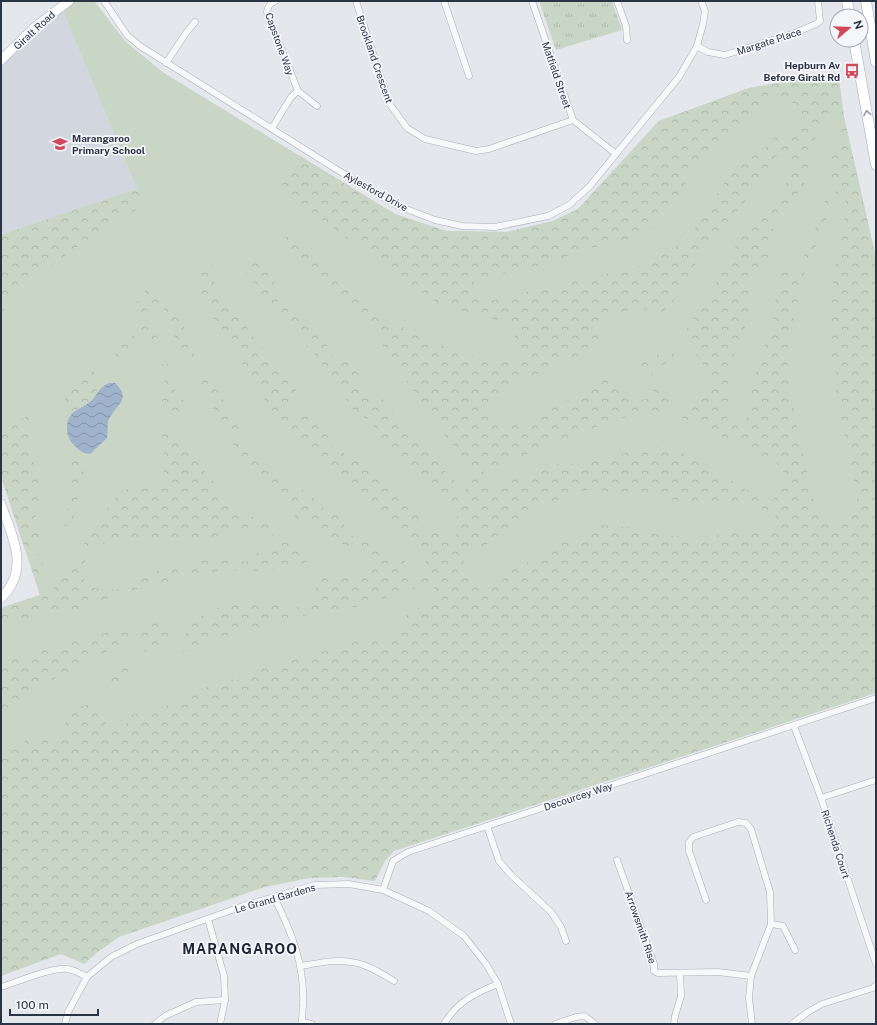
<svg xmlns="http://www.w3.org/2000/svg" width="877" height="1025" font-family="'Public Sans',sans-serif">
<style>
.built{fill:#d2d6de}
.grass{fill:#c9d6c5}
.forest{fill:url(#forest-crowns);fill-rule:evenodd}
.park{fill:url(#park-tufts)}
.water{fill:url(#water-waves)}
.lines{fill:none;stroke-linecap:round;stroke-linejoin:round}
.street-casing{stroke:#a9aeb7;stroke-width:7}
.secondary-casing{stroke:#a9aeb7;stroke-width:10}
.primary-casing{stroke:#a3abb8;stroke-width:11}
.street{stroke:#f7f8fa;stroke-width:6}
.secondary{stroke:#fff;stroke-width:9}
.primary{stroke:#fff;stroke-width:10}
.oneway{stroke:#959aa2}
.labels{text-anchor:middle;dominant-baseline:central;stroke-width:3.5;stroke-linejoin:round;paint-order:stroke}
.street-label{font-size:10px;fill:#2b3445;stroke:#f4f6f9}
.poi-label{font-size:10px;font-weight:bold;fill:#2b3445;stroke:#f4f6f9;text-anchor:end}
.district-label{font-size:14px;font-weight:bold;letter-spacing:1px;fill:#1d2536;stroke:#f4f6f9}
</style>
<defs>
<pattern id="forest-crowns" width="20" height="18" patternUnits="userSpaceOnUse"><rect width="20" height="18" fill="#c9d6c5"/><path d="M2 6a3 3 0 1 1 6 0M12 15a3 3 0 1 1 6 0" fill="none" stroke="#adb8ab"/></pattern>
<pattern id="park-tufts" width="24" height="20" patternUnits="userSpaceOnUse"><rect width="24" height="20" fill="#c9d6c5"/><path d="M3 7l-1-3M5 7V3M7 7l1-3M15 17l-1-3M17 17v-4M19 17l1-3" fill="none" stroke="#adb8ab"/></pattern>
<pattern id="water-waves" width="16" height="10" patternUnits="userSpaceOnUse"><rect width="16" height="10" fill="#9fb4cc"/><path d="M0 5q4-4 8 0t8 0" fill="none" stroke="#8293a7"/></pattern>
</defs>
<rect width="100%" height="100%" fill="#e4e7ec"/>
<path class="built" d="M62 9 137 189 1 235V65Z"/>
<path class="grass" d="M77 1H93L95 2 126 42 164 73 395 214 446 231 507 232 553 221 578 209 659 121 749 88 838 73 844 117 875 254 876 270V555L1 786V608L40 595 1 476V235L137 189 62 9Z"/>
<g class="forest">
<path d="M838 73 844 117 875 254 876 270V693L394 851 385 861 375 881 343 877 309 878 265 887 119 937 98 952 84 964 61 954 1 976V762L3 756 20 747 30 735H41L50 743 63 736 65 722 76 708 100 701 107 728C119 727 127 728 132 715L141 713 142 723H144L148 718 163 707 197 691 229 679 241 681 251 676 259 670 366 639 389 640 399 632 406 616 412 610 439 602 432 583 360 606 296 617 269 624 225 637 176 654 175 653 180 648 195 611 198 609 202 613 205 621 211 618 215 608C248 605 261 591 293 609 313 601 317 597 317 574 323 574 330 572 336 573 346 573 362 579 368 567 370 563 371 560 370 555L359 549 338 543 319 533 296 518 283 499 259 482 247 467 234 446 198 382 209 373 215 381 221 396 239 425V436L251 456H262L283 476 314 498 327 511 345 520 344 528 352 536 367 538 382 547 384 554 403 559 408 564 397 574 400 578 414 573 420 577 424 569 426 559 421 552 408 540 379 508 359 493 339 482 325 468 285 433 243 365 228 336 213 319 200 295 198 281 202 272 198 266C202 259 207 259 213 254L216 255 210 272 212 280 228 303 256 340 268 354 280 363 297 392 284 408 296 420 306 405 328 434 329 444 379 475 401 493 420 514 423 532 428 541 435 531 449 542 461 528 457 517 450 505 426 486 401 460 379 441 375 429 369 419 357 415 325 368 285 319 280 310 283 305 291 302 311 320 310 329 315 335 322 331 329 341 325 349 334 358 344 357 359 375 358 390 374 398 380 396C406 424 429 455 456 483L454 489 458 496 466 497V486L473 477 464 458 443 433 407 382 392 361 381 342 366 320 323 277 286 251 283 246 288 232 307 243 346 282 391 321 438 344 465 355 492 360 517 359 520 350 510 325 503 320 492 319 484 315 444 307 401 279 280 188 300 156 395 214 446 231 507 232 553 221 578 209 659 121 749 88ZM777 97C780 97 784 97 787 98 799 103 803 124 792 132 786 137 781 135 775 137L770 144 732 171 688 239 647 264 480 303 473 280 553 263 578 251 633 238 653 229 670 208 700 161 718 141 736 125 763 109ZM828 112 843 118 840 135 829 166 830 189 845 199 846 207 834 276 832 304 829 314C836 328 835 331 827 343L835 368 836 391 840 419 857 492V507L852 517 835 523 827 516 816 513 797 428 787 370 795 310 802 288 805 270 819 241 831 205V200L828 198 825 199 818 223 806 248 800 272 791 275 787 269H782L779 274 783 286 769 312V316L779 322 778 330 763 347 754 381 746 424H738L727 419 726 410 731 385V362L733 355 742 346 748 310 747 298 751 278 760 274 764 271 765 260 770 255V249L773 241V227L785 217 786 205 795 197 804 184 814 142ZM776 156 795 169 777 199 745 226 724 270 684 334 690 345 714 381 677 416 776 462 789 479 775 498 770 502 766 494 748 491 716 471 683 453 656 446 596 460 582 465 559 463 489 488 483 471 512 461 552 443 612 421 644 412H670L671 398 652 373 675 356 669 348 638 366 649 378 654 393 647 399 630 403C625 391 621 384 611 377L596 382 590 392 579 398 559 403 534 418 512 426 498 423 490 415 492 407 502 392 531 377 568 359 599 350 602 329 595 322 610 311 624 312 634 308 650 310 656 317 667 308 676 298 696 263 705 245 717 236 746 200 753 185 760 180ZM587 490 643 494 681 501 739 505 773 511 777 520 775 529 727 532 707 539 660 535 627 527 601 525 588 531 578 537 550 545 544 554 531 559 520 569 510 570 499 585C477 586 475 586 462 568 467 547 473 554 487 544 500 534 513 522 526 514 543 504 569 496 587 490Z"/>
<path d="M137 189 142 193 138 209 96 233 39 275 1 312V235Z"/>
<path d="M259 262 281 290 280 299 273 305 265 300 246 272 250 264Z"/>
<path d="M153 286 158 287C172 310 192 332 195 360L190 363H187L171 329 170 323 161 302 148 308 144 319 149 325 146 334 139 333 140 317 136 307 138 300 145 291Z"/>
<path d="M130 329 135 335C132 341 121 363 118 366L113 361 120 344Z"/>
<path d="M153 332 161 342V348L158 353 152 344 148 342Z"/>
<path d="M169 364 172 374 167 385 177 392 188 407C178 414 170 420 157 414L166 390 162 365Z"/>
<path d="M88 367 94 370 97 392 90 402 72 413 67 410 64 405 67 385 70 381 77 382 81 378Z"/>
<path d="M30 415 33 416 35 419 31 428V453L39 476 42 496 40 505 35 513 37 527 42 539 35 546 25 550 1 476V425C11 426 21 419 30 415Z"/>
<path d="M162 430 188 452 240 513 262 520 274 528 276 532 272 536 259 531 233 527 229 534 193 540H147L135 546 122 537 106 542 87 555C85 565 81 577 87 586L99 589 116 590 163 568 189 566 199 559 229 558 247 562 248 559 252 558 253 554 257 553 264 554 265 558 268 557 279 540 292 545 307 562 306 565 292 566 270 571 224 570 204 573 152 585 119 594 79 609 43 615 1 627V608L40 595 31 567 36 561 38 553 44 551 48 556 42 562 45 572 42 576 40 588 50 594 74 561 96 523 120 492 140 483 148 484 156 495 163 480 165 464Z"/>
<path d="M76 452 82 457 84 468 73 520 67 526 62 525 69 505 71 459Z"/>
<path d="M162 622 166 623 168 629V636L157 646 145 652C139 644 141 633 144 624Z"/>
<path d="M127 627 131 631 129 640 98 656H88L80 666 27 692 1 713V657L30 654Z"/>
<path d="M128 664 132 665 135 673 121 679 115 689 106 687 104 680 107 676 111 674 118 676 122 668Z"/>
</g>
<path class="park" d="M539 1H612L622 30 556 50Z"/>
<path class="water" d="M109 383H115C134 400 113 406 108 422 107 427 108 433 107 438L90 454C81 453 78 449 72 443 65 434 65 419 74 412 79 408 85 406 90 402 98 395 98 388 109 383Z"/>
<g class="lines">
<g class="street-casing">
<g id="street">
<path d="M104 1 127 35 140 46 336 169 396 205 435 220 462 226 495 227 548 216 569 205 589 187 679 77 697 46 703 24 705 11 701 1"/>
<path d="M276 1C270 3 268 6 267 12L298 91 317 106"/>
<path d="M356 1 389 103 407 128 425 139 476 151 489 149 573 120"/>
<path d="M444 1 469 76"/>
<path d="M532 1 573 120 616 154"/>
<path d="M617 1 626 26 627 40"/>
<path d="M697 46 708 52 725 55 795 33 816 24 820 21 818 1"/>
<path d="M166 63 186 33 195 22"/>
<path d="M272 128 291 97 298 91"/>
<path d="M794 726 821 798 876 964"/>
<path d="M821 798 876 780"/>
<path d="M487 826 499 861 511 875 551 912 561 927 566 941"/>
<path d="M617 860 654 964V971L658 973 718 972 751 976"/>
<path d="M383 890 393 861 408 852 876 698"/>
<path d="M274 897C292 933 305 965 303 1006 302 1012 303 1018 301 1024"/>
<path d="M706 900 689 851V842L693 837 738 822 746 823 751 829 770 892 771 924 751 976 749 998 752 1024"/>
<path d="M208 919 224 976 225 1000 220 1024"/>
<path d="M771 924 783 926 795 950"/>
<path d="M301 966C318 963 334 959 351 962 365 963 382 974 394 981"/>
<path d="M1 987C17 982 52 967 67 969 75 970 81 974 87 977"/>
<path d="M302 1022 312 1024"/>
<path d="M65 1024 68 1012 75 999 87 977 111 957 137 944 243 906 315 885 349 884 383 890 429 911 464 936 486 964 498 984 511 1024"/>
<path d="M155 1024 165 1016 196 1002 225 1000"/>
<path d="M444 1024C457 1002 475 993 498 984"/>
<path d="M555 1024 576 1017 585 1016 595 1024"/>
<path d="M674 1024 675 1016 681 996 680 973"/>
<path d="M792 1024 808 1012 822 1004 873 988 876 985"/>
</g>
</g>
<g class="secondary-casing">
<g id="secondary">
<path d="M1 60 35 27 69 1"/>
<path d="M1 504C12 537 31 569 1 598"/>
</g>
</g>
<g class="primary-casing">
<g id="primary">
<path d="M847 1 850 16"/>
<path d="M866 1 876 62"/>
<path d="M854 40 876 165"/>
</g>
</g>
<use href="#street" class="street"/>
<use href="#secondary" class="secondary"/>
<use href="#primary" class="primary"/>
</g>
<defs><path id="oneway-chevron" d="M-2-3.5L2.5 0L-2 3.5" fill="none" stroke-width="1.6" stroke-linecap="round" stroke-linejoin="round"/></defs>
<use class="oneway" href="#oneway-chevron" transform="translate(867 113) rotate(-100)"/>
<defs>
<g id="bus-bare" transform="scale(1.2)"><path d="M-5-6H5V4H4V6H2V4H-2V6H-4V4H-5ZM-3.5-4V0h7V-4ZM-3.5 1.2v1.5H-2V1.2ZM2 1.2v1.5H3.5V1.2Z" fill="#d1495b" stroke="#f4f6f9" stroke-width="2.5" paint-order="stroke"/></g>
<g id="school-bare" transform="scale(1.2)"><path d="M0-5L7-2L0 1L-7-2ZM-4 1L0 2.5L4 1V4Q0 6-4 4Z" fill="#d1495b" stroke="#f4f6f9" stroke-width="2.5" paint-order="stroke"/></g>
</defs>
<g fill-rule="evenodd">
<use href="#bus-bare" x="852" y="71"/>
<use href="#school-bare" x="60" y="144"/>
</g>
<g class="labels">
<g class="street-label">
<text transform="translate(34 30) rotate(-42)">Giralt Road</text>
<text transform="translate(769 41) rotate(-18)">Margate Place</text>
<text transform="translate(280 44) rotate(70)">Capstone Way</text>
<text transform="translate(375 59) rotate(71)">Brookland Crescent</text>
<text transform="translate(557 75) rotate(71)">Matfield Street</text>
<text transform="translate(376 191) rotate(29)">Aylesford Drive</text>
<text transform="translate(578 796) rotate(-18)">Decourcey Way</text>
<text transform="translate(836 844) rotate(72)">Richenda Court</text>
<text transform="translate(275 898) rotate(-16)">Le Grand Gardens</text>
<text transform="translate(641 927) rotate(71)">Arrowsmith Rise</text>
</g>
<g class="poi-label">
<text x="840" y="65">Hepburn Av<tspan x="840" dy="12">Before Giralt Rd</tspan></text>
<text x="72" y="138" text-anchor="start">Marangaroo<tspan x="72" dy="12">Primary School</tspan></text>
</g>
<g class="district-label">
<text x="240" y="949">MARANGAROO</text>
</g>
</g>
<rect width="877" height="1025" fill="none" stroke="#2b3445" stroke-width="4"/>
<g transform="translate(849 28) rotate(71)"><circle r="19" fill="#f4f6f9" stroke="#a4a8b1"/>
<path d="M0-3L7 15L0 10L-7 15Z" fill="#d1495b"/>
<text y="-6" font-size="11" font-weight="bold" text-anchor="middle" fill="#2b3445">N</text>
</g>
<path d="M10 1009v6h88v-6" fill="none" stroke="#2b3445" stroke-width="2"/>
<text x="16" y="1009" font-size="12" fill="#2b3445" stroke="#f4f6f9" stroke-width="3" paint-order="stroke">100 m</text>
</svg>
